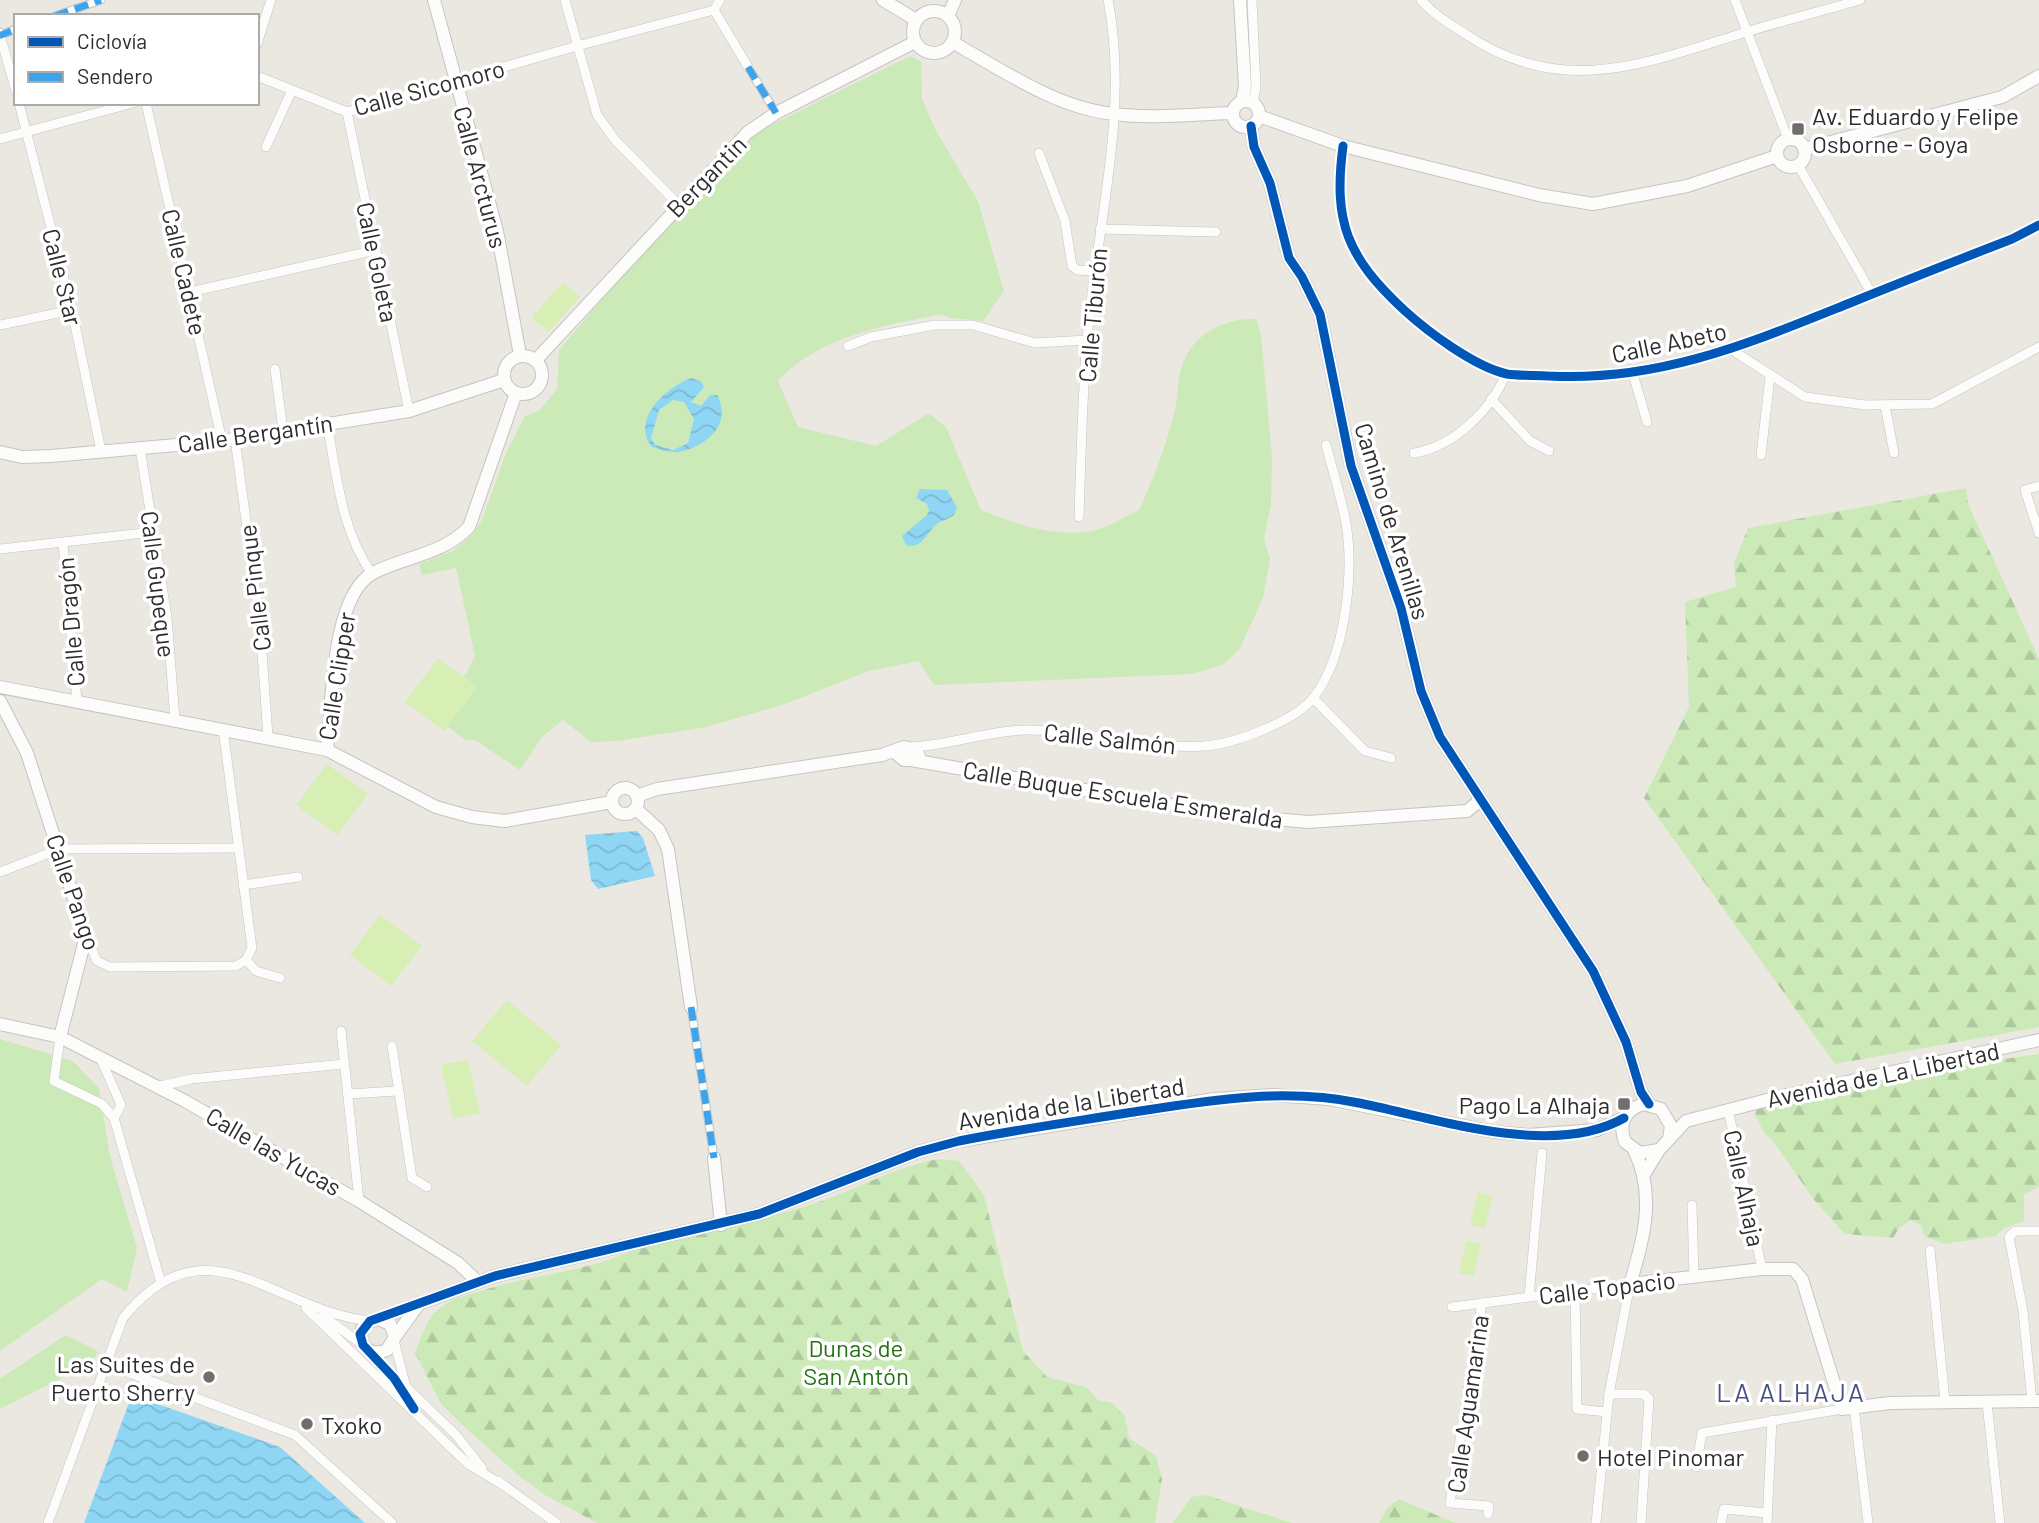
<svg xmlns="http://www.w3.org/2000/svg" width="2039" height="1523" font-family="Barlow,sans-serif">
<style>
.grass{fill:#cbeab8}
.forest{fill:url(#forest-firs)}
.pitch{fill:#d7eeb5}
.water{fill:url(#water-waves);fill-rule:evenodd}
.lines{fill:none;stroke-linecap:round;stroke-linejoin:round}
.pedestrian-casing{stroke:#c4c4c4;stroke-width:9}
.minor-casing{stroke:#c4c4c4;stroke-width:10}
.tertiary-casing{stroke:#c4c4c4;stroke-width:14}
.pedestrian{stroke:#fcfcfb;stroke-width:7}
.minor{stroke:#fcfcfb;stroke-width:9}
.tertiary{stroke:#fcfcfb;stroke-width:12}
.quiet{stroke:#3ea3eb;stroke-width:7;stroke-dasharray:14 7;stroke-linecap:butt}
.cycleway-casing{stroke:#fff;stroke-width:13}
.cycleway{stroke:#0057b8;stroke-width:9}
.poi-dot{fill:#706e6c;stroke:#fff;stroke-width:2.5}
.labels{text-anchor:middle;dominant-baseline:central;stroke-width:7;stroke-linejoin:round;paint-order:stroke}
.street-label{font-size:24px;fill:#2d2d2d;stroke:#fff}
.poi-label{font-size:24px;fill:#2d2d2d;stroke:#fff;text-anchor:start}
.park-label{font-size:24px;fill:#247313;stroke:#fff}
.neighbourhood-label{font-size:26px;letter-spacing:2px;fill:#485083;stroke:#fff}
</style>
<defs>
<pattern id="forest-firs" width="22" height="20" patternUnits="userSpaceOnUse" patternTransform="scale(1.75)"><rect width="22" height="20" fill="#cbeab8"/><path d="M5 1l3.5 6h-7zM16 11l3.5 6h-7z" fill="#afc99e"/></pattern>
<pattern id="water-waves" width="16" height="10" patternUnits="userSpaceOnUse" patternTransform="scale(1.75)"><rect width="16" height="10" fill="#8fd6f4"/><path d="M0 5q4-4 8 0t8 0" fill="none" stroke="#7cb8d2"/></pattern>
</defs>
<rect width="100%" height="100%" fill="#ebe8e2"/>
<g class="grass">
<path d="M910 56 921 62 922 99 935 129 978 201 1004 291 983 321 949 318 943 314C887 324 818 337 778 381L798 427 876 446 929 413 946 427 981 510C1014 524 1063 540 1099 529 1113 525 1126 516 1139 510 1153 480 1164 450 1173 418 1178 402 1177 385 1181 369 1190 335 1223 318 1256 319L1261 335 1272 457 1271 504 1264 539 1270 559 1263 598 1239 650 1222 665 1192 674 934 685 919 661 869 671 782 705 706 727 618 741 591 742 563 720 542 737 520 770 475 740H466L447 726 477 687 464 677 475 656 456 568 422 575 419 564 453 551 470 537 482 520 506 453 525 416 539 411 557 389 559 350 645 249 750 139 767 127Z"/>
<path d="M0 1039 73 1061 99 1088 110 1157 137 1248 127 1292 102 1279 0 1351Z"/>
<path d="M66 1335 99 1352 86 1366 0 1409V1379Z"/>
</g>
<g class="forest">
<path d="M1966 488 1968 504 2039 659V1027L1835 1064 1644 798 1689 707 1685 602 1736 587 1734 563 1748 528Z"/>
<path d="M2039 1054V1186L2024 1195V1221L2004 1228 1996 1236 1945 1244 1925 1237 1921 1226 1911 1220 1899 1228 1893 1238 1845 1234 1815 1201 1772 1140 1764 1133 1755 1115 1757 1108C1848 1080 1945 1068 2039 1054Z"/>
<path d="M940 1159 959 1161 984 1195 1023 1351 1047 1377 1086 1387 1098 1400 1112 1403 1125 1416 1129 1438 1156 1456 1162 1479 1155 1523H597L545 1495 518 1475 467 1429 441 1404 415 1353C421 1338 427 1317 441 1307 452 1298 467 1295 481 1291 532 1274 593 1272 641 1246 701 1233 761 1221 819 1202 859 1188 899 1165 940 1159Z"/>
<path d="M1206 1495 1292 1523H1173L1191 1497Z"/>
<path d="M1399 1499 1455 1523H1379L1387 1508Z"/>
</g>
<g class="pitch">
<path d="M563 282 580 297 548 332 532 317Z"/>
<path d="M438 658 477 687 444 731 405 702Z"/>
<path d="M327 764 368 794 337 835 296 805Z"/>
<path d="M380 915 422 946 391 986 350 955Z"/>
<path d="M507 1000 561 1045 527 1086 472 1041Z"/>
<path d="M468 1060 480 1113 453 1119 441 1065Z"/>
<path d="M1478 1192 1492 1196 1485 1228 1470 1225Z"/>
<path d="M1466 1241 1481 1244 1474 1276 1459 1273Z"/>
</g>
<g class="water">
<path d="M691 378 701 381 704 387 691 402 701 406 710 395H717C733 424 707 446 679 452 670 453 660 449 652 447 630 419 667 387 691 378ZM673 400 684 402 694 419 688 443 673 450 655 445 651 438 659 410Z"/>
<path d="M920 489 947 490 957 507 954 515C949 519 943 520 938 523 927 532 922 550 906 545L902 536 927 515 929 510 927 504 916 498Z"/>
<path d="M637 831 643 838 655 876 598 889 591 880 585 835Z"/>
<path d="M132 1395 280 1447 365 1523H84Z"/>
</g>
<g class="lines">
<g class="pedestrian-casing">
<g id="pedestrian">
<path d="M55 16 101 0"/>
<path d="M0 32 1 35 16 29"/>
<path d="M748 67 776 113"/>
<path d="M691 1007 714 1158"/>
</g>
</g>
<g class="minor-casing">
<g id="minor">
<path d="M565 0 597 115 616 141 678 204"/>
<path d="M1252 0 1256 87 1253 103"/>
<path d="M1421 0C1435 16 1450 24 1467 35 1560 97 1641 65 1737 35 1777 22 1819 12 1860 0"/>
<path d="M1735 0 1788 139"/>
<path d="M714 10 748 67"/>
<path d="M0 35 16 91"/>
<path d="M257 44 271 0"/>
<path d="M257 76 347 112 577 46 714 10 720 0"/>
<path d="M19 103 72 310 101 451"/>
<path d="M146 103 222 441"/>
<path d="M347 112 409 411"/>
<path d="M0 139 133 103"/>
<path d="M1343 146C1333 222 1347 257 1404 310 1428 332 1475 367 1507 374 1520 376 1536 375 1549 376 1659 382 1750 343 1850 303 1904 281 1958 260 2012 239L2039 225"/>
<path d="M266 147 292 90"/>
<path d="M1039 153 1065 221 1072 266 1077 270 1095 271"/>
<path d="M1798 165 1872 294"/>
<path d="M1100 229 1216 232"/>
<path d="M190 292 376 250"/>
<path d="M0 325 72 310"/>
<path d="M848 346 871 337 935 325H973L1035 343 1087 340"/>
<path d="M1732 350 1805 397 1865 405 1932 404 2039 347"/>
<path d="M275 369 283 430"/>
<path d="M1633 374 1647 422"/>
<path d="M1491 399 1530 441 1549 451"/>
<path d="M1885 405 1894 453"/>
<path d="M327 423C337 476 341 530 372 574"/>
<path d="M235 439 260 624 268 737"/>
<path d="M140 448 167 617 175 720"/>
<path d="M1414 453C1453 447 1492 410 1506 373"/>
<path d="M1761 455 1770 377"/>
<path d="M2039 486 2025 490 2039 533"/>
<path d="M1079 517C1081 458 1082 399 1087 340 1096 228 1130 112 1108 0"/>
<path d="M63 543 77 701"/>
<path d="M0 549 153 532"/>
<path d="M1313 698 1365 751 1391 758"/>
<path d="M909 747C948 746 986 731 1025 730 1085 729 1143 750 1204 746 1234 744 1296 721 1314 697 1346 655 1354 573 1346 523 1341 497 1333 471 1326 445"/>
<path d="M0 872 60 849 239 848"/>
<path d="M243 885 298 877"/>
<path d="M86 936 97 961 110 967 236 966 246 960 252 948 223 729"/>
<path d="M246 960 256 971 280 978"/>
<path d="M341 1031 359 1201"/>
<path d="M60 1037 54 1081 102 1104 114 1118 161 1283"/>
<path d="M392 1046 412 1178 427 1187"/>
<path d="M100 1057 121 1105 114 1118"/>
<path d="M156 1087 191 1079 344 1064"/>
<path d="M348 1094 397 1091"/>
<path d="M1728 1109 1762 1269"/>
<path d="M1692 1205 1694 1276"/>
<path d="M1930 1250 1945 1401"/>
<path d="M1575 1291 1577 1409 1607 1412"/>
<path d="M1529 1296 1542 1153"/>
<path d="M1482 1303 1450 1503 1489 1506 1488 1514"/>
<path d="M1452 1307 1630 1284 1609 1394 1596 1523"/>
<path d="M306 1308 468 1464 501 1484"/>
<path d="M323 1316 363 1345"/>
<path d="M394 1340 406 1387 456 1435 482 1468"/>
<path d="M368 1351 404 1395"/>
<path d="M124 1371 295 1435 392 1523"/>
<path d="M1609 1394H1644L1649 1399 1641 1523"/>
<path d="M2032 1401 2023 1311 2009 1237 2015 1231H2039"/>
<path d="M1987 1403 2000 1523"/>
<path d="M1854 1407 1868 1523"/>
<path d="M1696 1467 1702 1433 1842 1409"/>
<path d="M498 1481 556 1523"/>
<path d="M48 1523 123 1318C207 1215 271 1310 370 1321"/>
<path d="M1721 1523 1724 1509 1767 1513"/>
<path d="M1767 1523 1772 1420"/>
</g>
</g>
<g class="tertiary-casing">
<g id="tertiary">
<path d="M434 0 497 231 520 355"/>
<path d="M883 0 916 20"/>
<path d="M1240 0 1245 87 1242 101"/>
<circle cx="934" cy="32" r="21"/>
<path d="M948 16 955 0"/>
<path d="M952 42C1002 70 1056 108 1114 114 1152 119 1194 114 1233 113"/>
<circle cx="1246" cy="114" r="13"/>
<path d="M1259 116 1343 146 1539 195 1593 204 1687 186 1777 156"/>
<path d="M1251 126 1254 147 1270 183 1289 258 1302 277 1320 314 1351 466 1401 608 1421 691 1440 737 1593 971 1626 1042 1641 1092 1649 1104"/>
<circle cx="1791" cy="153" r="14"/>
<path d="M1804 149 2002 97 2039 76"/>
<circle cx="523" cy="375" r="19"/>
<path d="M536 360 748 132 776 113 915 42"/>
<path d="M0 452 22 457 51 456 222 441 409 411 504 380"/>
<path d="M0 687 327 750 436 807 472 817 505 821 612 802"/>
<path d="M0 701 27 753 86 936 60 1037"/>
<path d="M327 750C332 706 331 596 373 573 406 556 442 555 469 527L516 393"/>
<path d="M911 760 1223 814 1308 822 1467 811 1479 801"/>
<circle cx="625" cy="801" r="13"/>
<path d="M637 796 657 789 882 755 904 747 916 750 919 756 915 760H904L898 755 900 749"/>
<path d="M636 809 659 830 668 849 691 1007"/>
<path d="M0 1024 60 1037 185 1101 359 1201 458 1263 478 1282"/>
<path d="M1634 1150C1656 1194 1644 1239 1630 1284L1762 1269H1793L1802 1279 1842 1409 1890 1403 2039 1401"/>
<path d="M1659 1150 1640 1153 1625 1142C1618 1124 1625 1109 1644 1104L1661 1109 1671 1126 1669 1139"/>
<path d="M714 1158 721 1225"/>
<path d="M1645 1173 1659 1150 1686 1121 1787 1095 2039 1040"/>
<path d="M378 1319 390 1324 395 1337 387 1350C375 1355 366 1352 361 1340L362 1329 367 1323 495 1276 759 1214 918 1152 959 1141 1214 1099 1273 1095 1329 1099 1494 1132 1528 1135 1597 1130 1624 1118"/>
<path d="M395 1337 419 1304"/>
</g>
</g>
<use href="#pedestrian" class="pedestrian"/>
<use href="#minor" class="minor"/>
<use href="#tertiary" class="tertiary"/>
<g class="quiet">
<path d="M55 16 101 0"/>
<path d="M0 32 1 35 16 29"/>
<path d="M748 67 776 113"/>
<path d="M691 1007 714 1158"/>
</g>
<g class="cycleway-casing">
<g id="cycleway">
<path d="M1251 126 1254 147 1270 183 1289 258 1302 277 1320 314 1351 466 1401 608 1421 691 1440 737 1593 971 1626 1042 1641 1092 1649 1104"/>
<path d="M1343 146C1333 222 1347 257 1404 310 1428 332 1475 367 1507 374 1520 376 1536 375 1549 376 1659 382 1750 343 1850 303 1904 281 1958 260 2012 239L2039 225"/>
<path d="M414 1409 394 1378 363 1345 360 1334 370 1321 495 1276 759 1214 918 1152 959 1141C1015 1130 1071 1122 1127 1113 1205 1101 1281 1087 1359 1103 1435 1118 1552 1159 1624 1118"/>
</g>
</g>
<use href="#cycleway" class="cycleway"/>
</g>
<g class="poi-dot">
<rect x="1791" y="122" width="14" height="14" rx="3.5"/>
<rect x="1617" y="1097" width="14" height="14" rx="3.5"/>
<circle cx="209" cy="1377" r="7"/>
<circle cx="307" cy="1424" r="7"/>
<circle cx="1583" cy="1456" r="7"/>
</g>
<g class="labels">
<g class="street-label">
<text transform="translate(429 87) rotate(-15)">Calle Sicomoro</text>
<text transform="translate(706 176) rotate(-46)">Bergantin</text>
<text transform="translate(481 177) rotate(75)">Calle Arcturus</text>
<text transform="translate(378 262) rotate(78)">Calle Goleta</text>
<text transform="translate(185 272) rotate(77)">Calle Cadete</text>
<text transform="translate(63 277) rotate(76)">Calle Star</text>
<text transform="translate(1092 315) rotate(-85)">Calle Tiburón</text>
<text transform="translate(1669 342) rotate(-12)">Calle Abeto</text>
<text transform="translate(255 433) rotate(-8)">Calle Bergantín</text>
<text transform="translate(1393 521) rotate(73)">Camino de Arenillas</text>
<text transform="translate(159 584) rotate(83)">Calle Gupeque</text>
<text transform="translate(254 588) rotate(-97)">Calle Pinque</text>
<text transform="translate(70 622) rotate(-95)">Calle Dragón</text>
<text transform="translate(336 676) rotate(-81)">Calle Clipper</text>
<text transform="translate(1110 738) rotate(6)">Calle Salmón</text>
<text transform="translate(1123 794) rotate(9)">Calle Buque Escuela Esmeralda</text>
<text transform="translate(74 892) rotate(71)">Calle Pango</text>
<text transform="translate(1883 1074) rotate(-12)">Avenida de La Libertad</text>
<text transform="translate(1071 1103) rotate(-9)">Avenida de la Libertad</text>
<text transform="translate(274 1151) rotate(30)">Calle las Yucas</text>
<text transform="translate(1745 1188) rotate(78)">Calle Alhaja</text>
<text transform="translate(1607 1287) rotate(-7)">Calle Topacio</text>
<text transform="translate(1467 1404) rotate(-82)">Calle Aguamarina</text>
</g>
<g class="poi-label">
<text x="1812" y="115">Av. Eduardo y Felipe<tspan x="1812" dy="28">Osborne - Goya</tspan></text>
<text x="1610" y="1104" text-anchor="end">Pago La Alhaja</text>
<text x="195" y="1363" text-anchor="end">Las Suites de<tspan x="195" dy="28">Puerto Sherry</tspan></text>
<text x="321" y="1424">Txoko</text>
<text x="1597" y="1456">Hotel Pinomar</text>
</g>
<g class="park-label">
<text x="856" y="1347">Dunas de<tspan x="856" dy="28">San Antón</tspan></text>
</g>
<g class="neighbourhood-label">
<text x="1791" y="1391">LA ALHAJA</text>
</g>
</g>
<rect x="14" y="14" width="245" height="91" fill="#ffffff" stroke="#ababab" stroke-width="2"/>
<rect x="28" y="37" width="35" height="10" fill="#0057b8" stroke="#ababab" stroke-width="2"/>
<text x="77" y="49" font-size="21" fill="#2d2d2d">Ciclovía</text>
<rect x="28" y="72" width="35" height="10" fill="#3ea3eb" stroke="#ababab" stroke-width="2"/>
<text x="77" y="84" font-size="21" fill="#2d2d2d">Sendero</text>
</svg>
